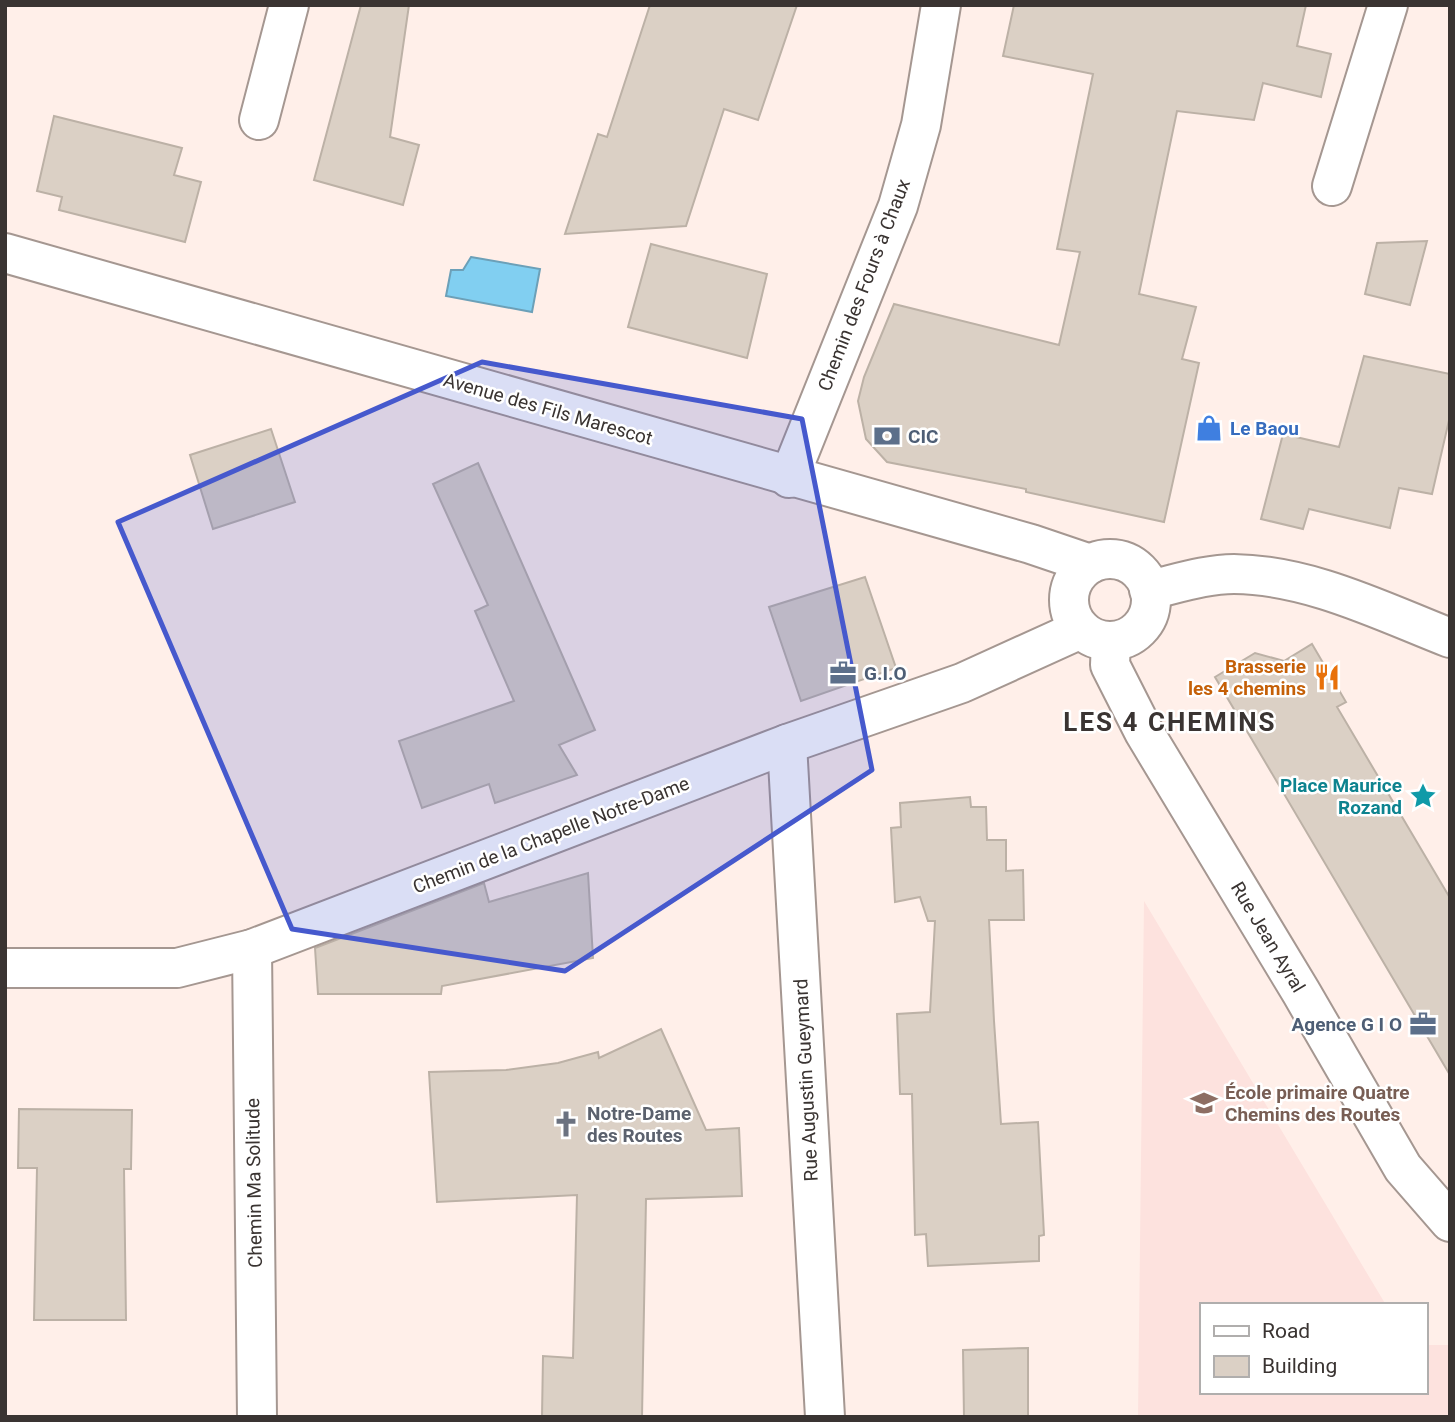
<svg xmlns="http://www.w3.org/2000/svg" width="1455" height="1422" font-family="Roboto,sans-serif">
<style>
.education{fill:#fde2de}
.water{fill:#81cff1;stroke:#6ca0b8;stroke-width:2}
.building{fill:#dbd0c5;stroke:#bcb1a6;stroke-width:2}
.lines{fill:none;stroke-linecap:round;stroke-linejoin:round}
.minor-casing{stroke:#a59791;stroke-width:42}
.tertiary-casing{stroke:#a59791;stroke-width:42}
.secondary-casing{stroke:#a59791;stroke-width:42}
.minor{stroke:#fff;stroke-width:38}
.tertiary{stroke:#fff;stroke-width:38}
.secondary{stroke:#fff;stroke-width:38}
.marked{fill:#4659cd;fill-opacity:0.2;stroke:#4659cd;stroke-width:5;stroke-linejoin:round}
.labels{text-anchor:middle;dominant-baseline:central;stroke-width:5;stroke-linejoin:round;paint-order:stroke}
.street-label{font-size:19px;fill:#3a3432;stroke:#fff}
.shop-label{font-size:19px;font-weight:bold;fill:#366cbe;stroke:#fff;text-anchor:start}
.service-label{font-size:19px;font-weight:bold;fill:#4e5e75;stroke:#fff;text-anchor:start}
.food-label{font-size:19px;font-weight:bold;fill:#c56008;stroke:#fff;text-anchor:end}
.culture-label{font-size:19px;font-weight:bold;fill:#0d838f;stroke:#fff;text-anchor:end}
.education-label{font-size:19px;font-weight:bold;fill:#785e54;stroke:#fff;text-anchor:start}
.worship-label{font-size:19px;font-weight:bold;fill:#5b616d;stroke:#fff;text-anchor:start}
.district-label{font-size:26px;font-weight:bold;letter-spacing:2px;fill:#3a3432;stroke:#fff}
</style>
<rect width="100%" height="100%" fill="#ffefe9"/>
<path class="education" d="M1144 901 1386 1305H1201V1392H1425V1345H1450V1417H1138Z"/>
<path class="water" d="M471 257 540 269 532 312 446 296 451 270H463Z"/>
<g class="building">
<path d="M361 5H409L390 137 419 145 403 205 314 180Z"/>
<path d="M650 5H797L758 120 724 109 686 226 565 234 598 134 607 137Z"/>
<path d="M1014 5H1306L1297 46 1331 54 1321 97 1263 83 1254 120 1177 111 1139 294 1196 307 1182 359 1199 363 1164 522 1026 492V489L887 462 866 439 858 401 864 377 894 304 1059 345 1080 252 1057 249 1093 74 1003 56Z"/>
<path d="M54 116 182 148 174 175 201 182 185 242 59 210 62 197 37 191Z"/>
<path d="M1427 241 1410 305 1365 294 1377 243Z"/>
<path d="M651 244 767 274 747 358 628 327Z"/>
<path d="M1364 356 1450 374V416L1432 494 1399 488 1390 528 1309 509 1303 529 1261 519 1283 434 1339 447Z"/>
<path d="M271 429 295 502 213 529 190 455Z"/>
<path d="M478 463 595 730 559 745 577 775 495 803 489 784 422 808 399 741 514 701 475 611 488 605 433 484Z"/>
<path d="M865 577 896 668 801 701 769 607Z"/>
<path d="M1312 644 1346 702 1337 707 1450 898V1075L1215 677 1255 653 1284 661Z"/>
<path d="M970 797 971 807H986L987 840H1006V871L1023 870 1024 920H989L994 1021 1001 1124 1038 1122 1044 1235 1039 1236V1261L928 1266 926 1234 915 1235 912 1094H900L897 1014 930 1012 935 921H928L920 897 895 902 891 828 901 827 900 803Z"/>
<path d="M588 873 593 958 442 986 441 994H318L315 948 484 883 489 902Z"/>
<path d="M661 1029 706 1130 739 1128 742 1196 646 1199 642 1417H542L543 1356 573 1358 577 1195 437 1202 429 1072 506 1070 558 1063 598 1052 599 1058Z"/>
<path d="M19 1109 132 1110 131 1169H124L126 1320H34L37 1168H18Z"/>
<path d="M1028 1348V1417H964L963 1350Z"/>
</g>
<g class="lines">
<g class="minor-casing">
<g id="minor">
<path d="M259 120 289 5"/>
<path d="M1332 186 1388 5"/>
<path d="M787 744 825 1417"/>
<path d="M252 949 257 1417"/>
<path d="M5 968H177L252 949 787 744 962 683 1081 629"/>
</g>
</g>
<g class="tertiary-casing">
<g id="tertiary">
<path d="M5 253 1031 544 1090 564"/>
<path d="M789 478 898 206 921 125 941 5"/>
</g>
</g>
<g class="secondary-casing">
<g id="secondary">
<circle cx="1110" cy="600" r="41"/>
<path d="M1149 590C1176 584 1206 574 1234 574 1310 575 1381 611 1450 638"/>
<path d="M1111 641 1110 665 1144 732 1301 992 1403 1168 1450 1222"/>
</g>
</g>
<use href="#minor" class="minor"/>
<use href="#tertiary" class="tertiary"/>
<use href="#secondary" class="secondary"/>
</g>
<path class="marked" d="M482 362 802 419 872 770 565 971 292 929 118 522Z"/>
<defs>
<g id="shop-bare" transform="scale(2.1)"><path d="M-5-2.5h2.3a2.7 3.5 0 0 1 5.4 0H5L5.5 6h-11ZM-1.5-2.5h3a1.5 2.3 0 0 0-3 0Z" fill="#3f7fe0" stroke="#fff" stroke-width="2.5" paint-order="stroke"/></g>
<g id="bank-bare" transform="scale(2.1)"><path d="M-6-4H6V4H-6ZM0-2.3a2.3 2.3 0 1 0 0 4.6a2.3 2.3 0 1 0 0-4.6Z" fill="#5c6f8a" stroke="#fff" stroke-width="2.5" paint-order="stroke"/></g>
<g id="office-bare" transform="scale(2.1)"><path d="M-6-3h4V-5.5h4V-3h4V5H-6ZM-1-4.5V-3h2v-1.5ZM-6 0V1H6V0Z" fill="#5c6f8a" stroke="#fff" stroke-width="2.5" paint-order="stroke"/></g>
<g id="restaurant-bare" transform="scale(2.1)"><path d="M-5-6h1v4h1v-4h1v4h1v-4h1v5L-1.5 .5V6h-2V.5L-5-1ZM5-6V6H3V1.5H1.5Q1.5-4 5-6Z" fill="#e8710a" stroke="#fff" stroke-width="2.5" paint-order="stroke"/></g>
<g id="sight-bare" transform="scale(2.1)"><path d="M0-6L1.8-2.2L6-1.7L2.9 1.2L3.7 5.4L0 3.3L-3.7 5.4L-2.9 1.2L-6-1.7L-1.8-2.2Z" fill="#0f9aa8" stroke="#fff" stroke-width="2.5" paint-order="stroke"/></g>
<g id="school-bare" transform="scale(2.1)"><path d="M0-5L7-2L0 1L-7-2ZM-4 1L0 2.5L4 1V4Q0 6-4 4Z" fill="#8d6e63" stroke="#fff" stroke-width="2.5" paint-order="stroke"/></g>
<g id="church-bare" transform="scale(2.1)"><path d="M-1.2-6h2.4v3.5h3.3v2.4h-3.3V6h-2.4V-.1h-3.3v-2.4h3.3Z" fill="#6b7280" stroke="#fff" stroke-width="2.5" paint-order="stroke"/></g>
</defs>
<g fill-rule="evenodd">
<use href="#shop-bare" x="1209" y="428"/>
<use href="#bank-bare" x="887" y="436"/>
<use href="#office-bare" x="843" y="673"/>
<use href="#restaurant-bare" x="1327" y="677"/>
<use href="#sight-bare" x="1423" y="796"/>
<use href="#office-bare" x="1423" y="1024"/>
<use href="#school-bare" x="1204" y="1103"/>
<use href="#church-bare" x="566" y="1124"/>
</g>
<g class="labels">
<g class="street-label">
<text transform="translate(864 285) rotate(-69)">Chemin des Fours à Chaux</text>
<text transform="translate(548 409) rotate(16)">Avenue des Fils Marescot</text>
<text transform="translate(551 835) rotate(-21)">Chemin de la Chapelle Notre-Dame</text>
<text transform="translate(1268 937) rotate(59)">Rue Jean Ayral</text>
<text transform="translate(806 1080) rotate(-93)">Rue Augustin Gueymard</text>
<text transform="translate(254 1183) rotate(-91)">Chemin Ma Solitude</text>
</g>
<g class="shop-label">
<text x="1230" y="428">Le Baou</text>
</g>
<g class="service-label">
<text x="908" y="436">CIC</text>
<text x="864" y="673">G.I.O</text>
<text x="1402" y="1024" text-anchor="end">Agence G I O</text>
</g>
<g class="food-label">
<text x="1306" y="666">Brasserie<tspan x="1306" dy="22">les 4 chemins</tspan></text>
</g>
<g class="culture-label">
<text x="1402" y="785">Place Maurice<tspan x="1402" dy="22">Rozand</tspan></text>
</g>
<g class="education-label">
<text x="1225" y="1092">École primaire Quatre<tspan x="1225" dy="22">Chemins des Routes</tspan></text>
</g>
<g class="worship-label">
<text x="587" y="1113">Notre-Dame<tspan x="587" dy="22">des Routes</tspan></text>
</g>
<g class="district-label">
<text x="1170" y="722">LES 4 CHEMINS</text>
</g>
</g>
<rect width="1455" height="1422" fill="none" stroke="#3a3432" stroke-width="14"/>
<rect x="1200" y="1303" width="228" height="91" fill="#ffffff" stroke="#b0aead" stroke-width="2"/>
<rect x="1214" y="1326" width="35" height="10" fill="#ffffff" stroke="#b0aead" stroke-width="2"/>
<text x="1262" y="1338" font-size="21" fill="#3a3432">Road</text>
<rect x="1214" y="1356" width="35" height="21" fill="#dbd0c5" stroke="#b0aead" stroke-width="2"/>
<text x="1262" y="1373" font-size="21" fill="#3a3432">Building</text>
</svg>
